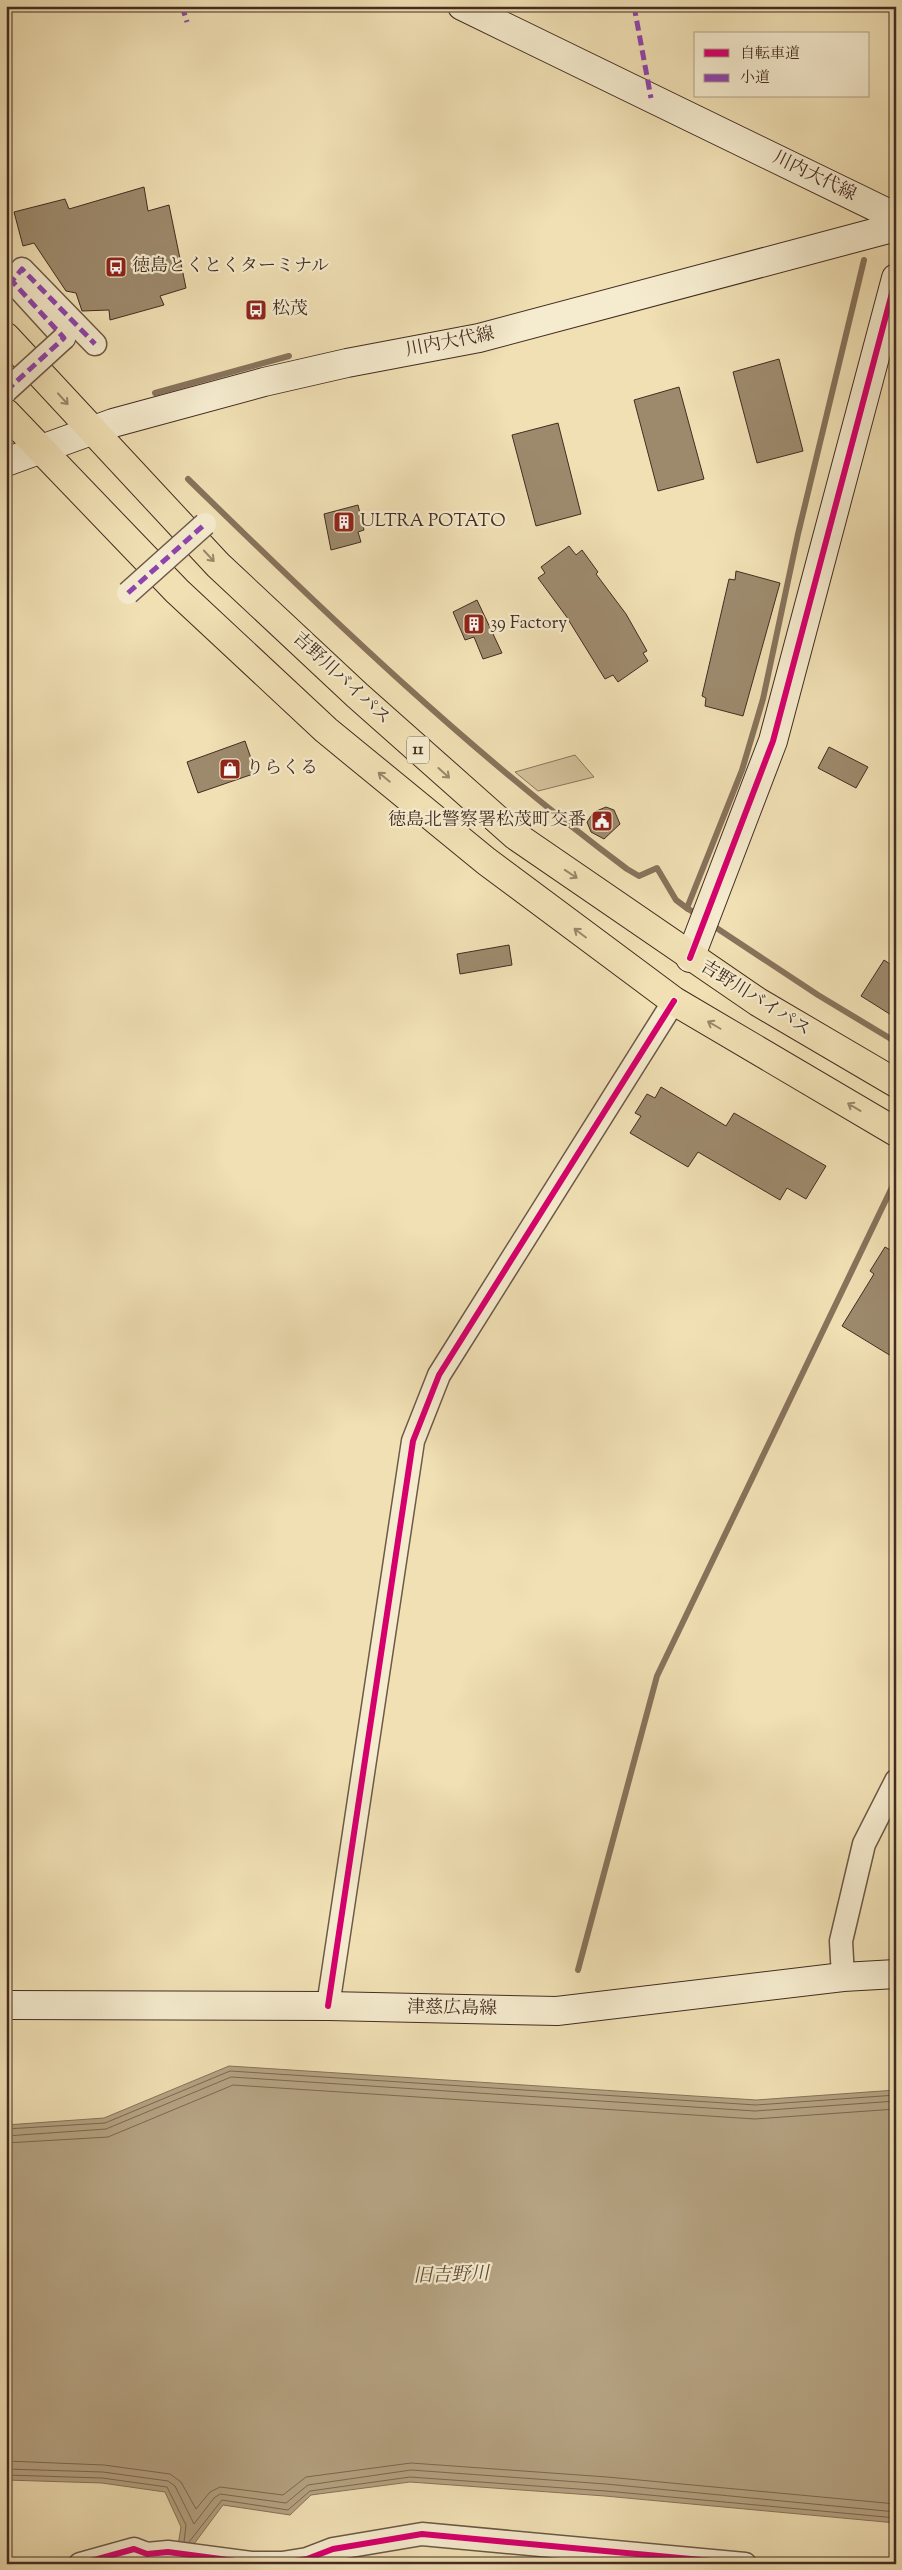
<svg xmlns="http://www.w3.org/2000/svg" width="902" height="2570" font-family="'Sorts Mill Goudy','Noto Serif JP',serif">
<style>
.green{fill:#d3c19b;stroke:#8b765e}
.water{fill:#b5a382;stroke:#87735b}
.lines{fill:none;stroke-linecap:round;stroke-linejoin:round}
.shore{stroke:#7c6852;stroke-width:1}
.stream{stroke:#87735b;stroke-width:6}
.building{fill:#9d8a6d;stroke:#432c21}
.street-casing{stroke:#6e5946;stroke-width:25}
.secondary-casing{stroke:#432c21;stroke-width:30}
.highway-casing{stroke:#432c21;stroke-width:30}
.street{stroke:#f5ebce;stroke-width:22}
.secondary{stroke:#f5ebce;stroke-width:28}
.highway{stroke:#f0e0b4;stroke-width:28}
.street-bridge-casing{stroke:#6e5946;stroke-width:25;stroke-linecap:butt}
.street-bridge{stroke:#f5ebce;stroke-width:22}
.quiet{stroke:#8e44ad;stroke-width:5;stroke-dasharray:10 5;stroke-linecap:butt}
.cycleway-casing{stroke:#f5ebce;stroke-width:9}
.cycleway{stroke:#d6006c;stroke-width:6}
.oneway{stroke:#9a866a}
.labels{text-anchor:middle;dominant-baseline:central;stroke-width:4.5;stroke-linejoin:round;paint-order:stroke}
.shield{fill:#f5ebce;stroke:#786555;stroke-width:1}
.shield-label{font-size:16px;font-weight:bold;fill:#432c21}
.street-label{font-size:18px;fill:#432c21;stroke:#f5ebce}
.poi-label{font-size:18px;fill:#432c21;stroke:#f5ebce;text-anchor:start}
.water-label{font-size:19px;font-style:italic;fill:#604a39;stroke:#f5ebce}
</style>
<rect width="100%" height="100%" fill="#f0e0b4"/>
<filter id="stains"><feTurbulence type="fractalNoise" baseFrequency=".004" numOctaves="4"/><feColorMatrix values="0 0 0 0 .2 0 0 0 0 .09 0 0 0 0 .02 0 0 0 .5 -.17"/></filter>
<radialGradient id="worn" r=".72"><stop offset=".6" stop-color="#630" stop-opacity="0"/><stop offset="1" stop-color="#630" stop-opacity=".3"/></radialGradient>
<path class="green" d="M575 755 594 777 538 791 515 772Z"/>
<path class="water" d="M229 2066 756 2100 896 2090V2523L605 2496 410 2482 311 2495 290 2515 223 2505 194 2544 189 2564H175L181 2527 165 2492 102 2483 6 2480V2125L104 2118Z"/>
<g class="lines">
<g class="shore">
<path d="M6 2129 105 2123 230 2071 756 2105 896 2095"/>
<path d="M6 2136 106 2129 231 2077 755 2111 896 2101"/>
<path d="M6 2143 108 2137 233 2085 755 2119 896 2109"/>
<path d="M6 2461 104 2465 170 2474 181 2482 196 2509 210 2492 220 2487 283 2495 306 2477 411 2463 607 2477 896 2504"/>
<path d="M6 2469 103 2472 168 2481 175 2486 194 2524 214 2498 220 2494 286 2503 308 2485 411 2470 606 2484 896 2512"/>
<path d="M6 2475 102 2478 167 2487 186 2525 184 2542"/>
<path d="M189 2542 222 2500 288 2510 310 2491 410 2477 606 2491 896 2518"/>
</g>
<g class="stream">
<path d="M155 393 289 356"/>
<path d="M188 479C328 616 470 752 627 869L639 876 657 868 676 900 688 909"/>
<path d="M699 916 687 908 742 770 763 699 798 534 864 260"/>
<path d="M709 923 818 995 896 1042"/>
<path d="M578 1970 657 1676 896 1179"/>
</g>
</g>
<g class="building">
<path d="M144 187 148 211 169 205 186 288 160 296 164 305 110 320 109 310 82 311 76 293 66 291 34 243 23 246 14 212 65 199 69 209Z"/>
<path d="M779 359 803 451 757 463 733 372Z"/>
<path d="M679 387 704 479 658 491 634 400Z"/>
<path d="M558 423 581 514 536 526 512 435Z"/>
<path d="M358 505 364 530 358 532 361 542 331 550 324 514Z"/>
<path d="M569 546 576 555 582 550 598 572 596 574 626 614 647 651 643 653 648 661 618 682 613 675 605 679 566 616 538 578 545 573 541 567Z"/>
<path d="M736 571 780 583 743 716 705 706 706 698 702 696 729 579 735 580Z"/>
<path d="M477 600 502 653 483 659 474 637 465 640 453 612Z"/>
<path d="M245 741 256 773 198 793 187 762Z"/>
<path d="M829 747 868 767 856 788 818 768Z"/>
<path d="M606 807 614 810 620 824 604 839 591 832 587 822 594 812Z"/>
<path d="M509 945 512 965 460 974 457 954Z"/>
<path d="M884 960 896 968V1018L861 996Z"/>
<path d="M661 1087 726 1126 734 1113 826 1166 806 1199 787 1188 780 1200 698 1152 688 1167 630 1133 641 1116 635 1113 647 1094 655 1098Z"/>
<path d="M885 1247 896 1253V1359L842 1326 874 1274 870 1271Z"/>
</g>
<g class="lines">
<g class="street-casing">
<g id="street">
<path d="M64 338 12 281 22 269 95 344"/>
<path d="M843 1977 841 1941 864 1844 896 1781"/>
<path d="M328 2006 413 1441 439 1375 674 1001"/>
<path d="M80 2564 134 2549 147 2554 168 2552 251 2563H282L307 2559 333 2549 422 2534 745 2564"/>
</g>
</g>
<g class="secondary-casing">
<g id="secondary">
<path d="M462 6 896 217"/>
<path d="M6 462 113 423 264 382 347 363 479 338 896 227"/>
<path d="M690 958 773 741 896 278"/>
<path d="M6 2005 328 2006 557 2011 843 1977 896 1974"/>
</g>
</g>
<g class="highway-casing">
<g id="highway">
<path d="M6 337 218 565 357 695 516 836 758 1002 896 1083"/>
<path d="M6 413 177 591 326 730 486 861 674 1001 896 1132"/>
</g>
</g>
<use href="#street" class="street"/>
<use href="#secondary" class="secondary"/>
<use href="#highway" class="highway"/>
<g class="street-bridge-casing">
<g id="street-bridge">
<path d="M6 391 64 338"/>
<path d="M128 593 205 524"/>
</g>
</g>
<use href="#street-bridge" class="street-bridge"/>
<g class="quiet">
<path d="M182 6 187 22"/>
<path d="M634 6 651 98"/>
<path d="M6 391 64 338 12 281 22 269 95 344"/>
<path d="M128 593 205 524"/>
</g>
<g class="cycleway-casing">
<g id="cycleway">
<path d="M690 958 773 741 896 278"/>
<path d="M328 2006 413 1441 439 1375 674 1001"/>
<path d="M80 2564 134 2549 147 2554 168 2552 251 2563H282L307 2559 333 2549 422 2534 745 2564"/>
</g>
</g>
<use href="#cycleway" class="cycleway"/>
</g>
<defs><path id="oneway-shaft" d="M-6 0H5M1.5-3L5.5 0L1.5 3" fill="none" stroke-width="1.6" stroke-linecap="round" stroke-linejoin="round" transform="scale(1.25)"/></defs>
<g class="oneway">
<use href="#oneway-shaft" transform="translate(63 399) rotate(48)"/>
<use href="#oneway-shaft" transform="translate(209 556) rotate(47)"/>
<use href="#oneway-shaft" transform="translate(444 773) rotate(42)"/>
<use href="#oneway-shaft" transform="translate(384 777) rotate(-141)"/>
<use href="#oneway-shaft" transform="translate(571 874) rotate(34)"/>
<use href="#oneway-shaft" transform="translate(580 933) rotate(-143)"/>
<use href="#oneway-shaft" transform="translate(714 1025) rotate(-150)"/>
<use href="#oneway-shaft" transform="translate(854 1107) rotate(-149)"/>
</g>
<defs>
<g id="bus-square" transform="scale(1.125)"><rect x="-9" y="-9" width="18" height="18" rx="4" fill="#8f2418" stroke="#f5ebce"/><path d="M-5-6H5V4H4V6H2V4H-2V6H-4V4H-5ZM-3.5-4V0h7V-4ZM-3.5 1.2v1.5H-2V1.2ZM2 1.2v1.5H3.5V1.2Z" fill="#fff"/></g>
<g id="building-square" transform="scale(1.125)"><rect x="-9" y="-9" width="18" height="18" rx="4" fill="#8f2418" stroke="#f5ebce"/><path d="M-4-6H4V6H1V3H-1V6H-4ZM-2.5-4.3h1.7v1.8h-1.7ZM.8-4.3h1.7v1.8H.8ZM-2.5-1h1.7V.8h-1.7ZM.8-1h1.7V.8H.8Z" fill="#fff"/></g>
<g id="shop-square" transform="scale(1.125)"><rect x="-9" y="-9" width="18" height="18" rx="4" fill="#8f2418" stroke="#f5ebce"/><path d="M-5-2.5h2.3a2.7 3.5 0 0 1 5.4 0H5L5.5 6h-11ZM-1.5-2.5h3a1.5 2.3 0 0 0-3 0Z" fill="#fff"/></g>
<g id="civic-square" transform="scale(1.125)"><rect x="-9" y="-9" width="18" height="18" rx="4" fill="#8f2418" stroke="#f5ebce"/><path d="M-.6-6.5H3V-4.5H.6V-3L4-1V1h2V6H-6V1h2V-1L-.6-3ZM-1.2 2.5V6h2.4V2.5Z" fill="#fff"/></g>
</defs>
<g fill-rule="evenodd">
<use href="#bus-square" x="116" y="267"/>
<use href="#bus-square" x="256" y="310"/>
<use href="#building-square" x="344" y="522"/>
<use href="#building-square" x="474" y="624"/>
<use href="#shop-square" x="230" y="769"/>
<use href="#civic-square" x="602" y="821"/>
</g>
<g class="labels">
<rect class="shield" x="407" y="736.5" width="22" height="27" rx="4"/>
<g class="shield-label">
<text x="418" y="750">11</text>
</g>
<g class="street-label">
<text transform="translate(814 177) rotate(26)">川内大代線</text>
<text transform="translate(450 343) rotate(-11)">川内大代線</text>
<text transform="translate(341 679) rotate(43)">吉野川バイパス</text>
<text transform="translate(755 999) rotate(32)">吉野川バイパス</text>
<text transform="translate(452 2009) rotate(1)">津慈広島線</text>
</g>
<g class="poi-label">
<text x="132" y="267">徳島とくとくターミナル</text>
<text x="272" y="310">松茂</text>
<text x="360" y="522">ULTRA POTATO</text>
<text x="490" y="624">39 Factory</text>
<text x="246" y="769">りらくる</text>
<text x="586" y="821" text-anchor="end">徳島北警察署松茂町交番</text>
</g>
<g class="water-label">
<text transform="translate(451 2276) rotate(-2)">旧吉野川</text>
</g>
</g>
<rect width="902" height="2570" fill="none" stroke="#f0e0b4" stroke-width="25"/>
<rect x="8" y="8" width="887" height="2555" fill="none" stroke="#432c21" stroke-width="2.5"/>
<rect x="12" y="12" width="877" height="2545" fill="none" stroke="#432c21"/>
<rect x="694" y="32" width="175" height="65" fill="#f5ebce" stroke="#ae9f89"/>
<rect x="704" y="49" width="25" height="8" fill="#d6006c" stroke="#ae9f89"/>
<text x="740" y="58" font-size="15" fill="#432c21">自転車道</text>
<rect x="704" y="74" width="25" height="8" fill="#8e44ad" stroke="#ae9f89"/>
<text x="740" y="82" font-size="15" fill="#432c21">小道</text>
<rect width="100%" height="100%" filter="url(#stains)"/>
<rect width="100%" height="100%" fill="url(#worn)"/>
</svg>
